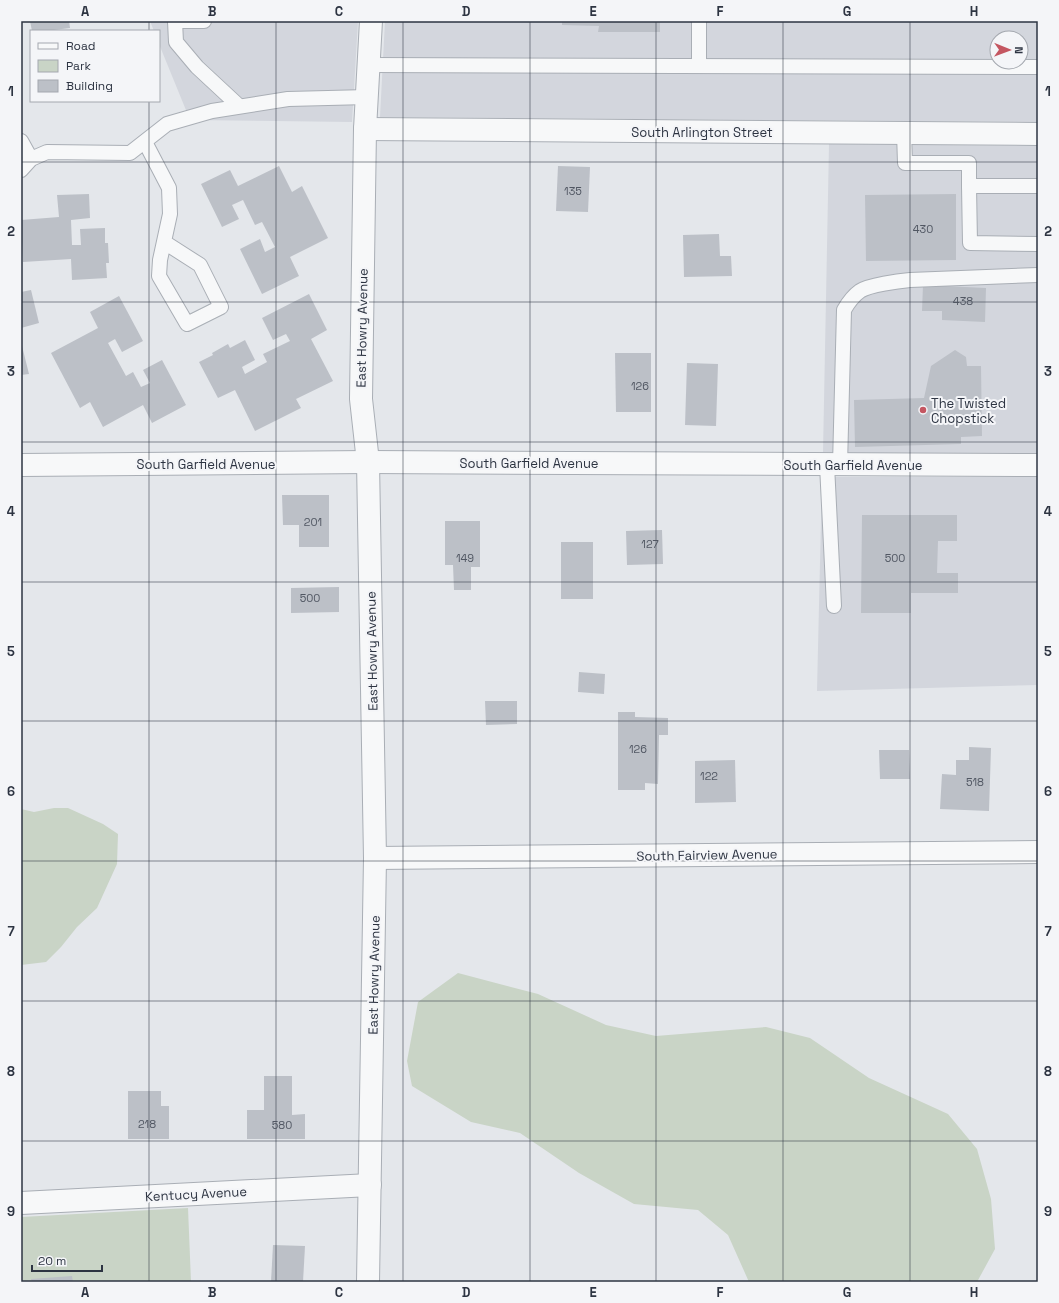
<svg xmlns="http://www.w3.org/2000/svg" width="1059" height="1303" font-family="'Space Grotesk',sans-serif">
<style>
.built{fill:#d3d6dd;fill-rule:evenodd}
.green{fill:#c9d4c6}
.building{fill:#bcc0c7}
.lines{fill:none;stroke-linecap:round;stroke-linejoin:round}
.service-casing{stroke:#a9aeb5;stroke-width:16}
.minor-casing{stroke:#a9aeb5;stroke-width:24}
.tertiary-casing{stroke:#a9aeb5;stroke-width:24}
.service{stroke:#f7f8f9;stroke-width:14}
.minor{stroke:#f7f8f9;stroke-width:22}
.tertiary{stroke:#f7f8f9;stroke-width:22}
.grid{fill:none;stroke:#2d3442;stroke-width:1;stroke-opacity:0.55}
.poi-dot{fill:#c45661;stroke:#f4f5f8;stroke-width:1.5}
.labels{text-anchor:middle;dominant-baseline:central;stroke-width:4;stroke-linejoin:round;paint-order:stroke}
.number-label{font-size:11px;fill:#515763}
.street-label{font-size:13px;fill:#2d3442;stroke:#f4f5f8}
.poi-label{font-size:13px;fill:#2d3442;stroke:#f4f5f8;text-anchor:start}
.neatline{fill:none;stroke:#2d3442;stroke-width:1.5}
.grid-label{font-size:13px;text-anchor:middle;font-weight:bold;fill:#2d3442}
</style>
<rect width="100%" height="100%" fill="#e4e7eb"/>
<g class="built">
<path d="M150 21H358L352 122 190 120 159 44V31H154Z"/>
<path d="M385 21H1038V122L380 117ZM997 38H1021V62H997Z"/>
<path d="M829 144 1038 146V453H823Z"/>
<path d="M822 477H1038V685L817 691Z"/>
</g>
<g class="green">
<path d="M54 808H68L103 824 118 834 117 864 97 908 77 927 61 947 46 962 21 965V809L34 812Z"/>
<path d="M458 973 538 994 606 1025 656 1036 766 1027 810 1038 869 1078 948 1114 977 1149 991 1199 995 1249 977 1282H749L728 1235 698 1210 634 1204 579 1173 520 1133 471 1122 412 1086 407 1061 418 1002Z"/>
<path d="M188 1208 191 1282H21V1217Z"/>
</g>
<g class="building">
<path d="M30 21H69L70 28 46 31H32Z"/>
<path d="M562 21H660V32H598L599 26 562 25Z"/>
<path d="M279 166 292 192 302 186 328 238 290 257 299 276 262 294 240 249 260 239 265 252 275 247 262 222 255 225 243 200 232 205 239 219 222 227 201 184 230 170 238 186Z"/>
<path d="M558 166 590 167 588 212 556 211Z"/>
<path d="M89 194 90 218 71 220 72 245H81L80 229 105 228V243H108L109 263H106L107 278 72 280 71 259 23 262 21 220 59 217 57 195Z"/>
<path d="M956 194V260L866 261 865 195Z"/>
<path d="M719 234 720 256H731L732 276 684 277 683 235Z"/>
<path d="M923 285 986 288 985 322 942 320V311H922Z"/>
<path d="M31 290 39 323 21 328V292Z"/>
<path d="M309 294 327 330 311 339 333 381 296 399 301 408 255 431 235 390 218 398 199 362 213 355 212 353 228 344 230 348 245 340 255 360 242 367 245 374 267 362 263 354 290 341 286 334 273 340 262 318Z"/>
<path d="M119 296 143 341 122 352 115 339 108 343 126 376 133 372 141 387 150 383 143 370 162 360 186 405 152 423 143 405 103 427 90 402 80 408 51 353 98 328 90 312Z"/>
<path d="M21 342 29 374 21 375Z"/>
<path d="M955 350 966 357 967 366H981L982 436 961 437V444L855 447 854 400 924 398 931 366Z"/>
<path d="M615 353H651V412H616Z"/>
<path d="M687 363 718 364 716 426 685 425Z"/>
<path d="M282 495H329V547H299V525H283Z"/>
<path d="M862 515H957V541H938L937 573H958V593H911V613H861Z"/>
<path d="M445 521H480V567H471V590H454L453 565H445Z"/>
<path d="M662 530 663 564 627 565 626 531Z"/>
<rect x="561" y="542" width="32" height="57"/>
<path d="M339 587V612L291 613V588Z"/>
<path d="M579 672 605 674 604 694 578 692Z"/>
<path d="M485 701H517V724L486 725Z"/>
<path d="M618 712H635V717L668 718V735H659L658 784 645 783V790H618Z"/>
<path d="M969 747 991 748 989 811 940 809 942 774 956 775V760H969Z"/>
<path d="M879 750H909L910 779H880Z"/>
<path d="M735 760 736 802 695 803V761Z"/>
<path d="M264 1076H292V1115L305 1114V1139H247V1110H264Z"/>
<path d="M128 1091H161V1106H169V1139H128Z"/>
<path d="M273 1245 305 1246 303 1282H271Z"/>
<path d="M72 1276 73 1282H32L31 1279Z"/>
</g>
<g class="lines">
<g class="service-casing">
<g id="service">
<path d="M175 21 176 42 197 67 239 106"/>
<path d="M175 21H204"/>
<path d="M370 65 1038 67"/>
<path d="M699 66V21"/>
<path d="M904 133 905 163H969V186H1038"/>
<path d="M21 141 31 159"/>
<path d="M145 142 169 188 170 214 160 260 159 276 187 324 221 307 200 265 164 242"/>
<path d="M21 170 31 159 47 152 130 153 167 124 212 111 288 99 368 97"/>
<path d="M969 186 970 243 1038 244"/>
<path d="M827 465 834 606"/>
<path d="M840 465 844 310C848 303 853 296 860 291 869 285 899 281 910 280L1038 275"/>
</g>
</g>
<g class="minor-casing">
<g id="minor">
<path d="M365 129 1038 134"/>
<path d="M375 858 1038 852"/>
<path d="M21 1203 370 1185"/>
</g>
</g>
<g class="tertiary-casing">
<g id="tertiary">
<path d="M21 465 368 462 1038 465"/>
<path d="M368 1282 375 858 368 462 361 399 365 129 371 21"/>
</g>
</g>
<use href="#service" class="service"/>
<use href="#minor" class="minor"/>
<use href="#tertiary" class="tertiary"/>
</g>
<path class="grid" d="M149 21V31M276 21V1282M403 21V1282M530 21V1282M656 21V1282M783 21V1282M910 21V1282M149 101V1282M21 162H1038M21 302H1038M21 442H1038M21 582H1038M21 721H1038M21 861H1038M21 1001H1038M21 1141H1038"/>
<circle class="poi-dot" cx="923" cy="410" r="4"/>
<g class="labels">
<g class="number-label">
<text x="573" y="191">135</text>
<text x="923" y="229">430</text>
<text x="963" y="301">438</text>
<text x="640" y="386">126</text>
<text x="313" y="522">201</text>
<text x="650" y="544">127</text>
<text x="465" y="558">149</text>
<text x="895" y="558">500</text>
<text x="310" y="598">500</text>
<text x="638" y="749">126</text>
<text x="709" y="776">122</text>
<text x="975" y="782">518</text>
<text x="147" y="1124">218</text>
<text x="282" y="1125">580</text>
</g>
<g class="street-label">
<text x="702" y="132">South Arlington Street</text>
<text transform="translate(362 328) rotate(-89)">East Howry Avenue</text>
<text x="529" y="463">South Garfield Avenue</text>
<text x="206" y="464">South Garfield Avenue</text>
<text x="853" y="465">South Garfield Avenue</text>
<text transform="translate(372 651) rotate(-91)">East Howry Avenue</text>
<text transform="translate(707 855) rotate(-1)">South Fairview Avenue</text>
<text transform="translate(374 975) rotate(-89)">East Howry Avenue</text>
<text transform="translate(196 1194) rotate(-3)">Kentucy Avenue</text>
</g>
<g class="poi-label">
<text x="931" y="403">The Twisted<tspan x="931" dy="15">Chopstick</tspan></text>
</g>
</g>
<rect width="1059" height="1303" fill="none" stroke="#f4f5f8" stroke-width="44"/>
<rect x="30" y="30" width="130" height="72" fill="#f4f5f8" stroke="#a4a8af"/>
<rect x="38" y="43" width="20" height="6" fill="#f7f8f9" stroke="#a4a8af"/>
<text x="66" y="50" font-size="12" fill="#2d3442">Road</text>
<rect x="38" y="60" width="20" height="12" fill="#c9d4c6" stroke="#a4a8af"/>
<text x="66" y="70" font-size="12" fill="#2d3442">Park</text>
<rect x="38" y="80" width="20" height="12" fill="#bcc0c7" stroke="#a4a8af"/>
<text x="66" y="90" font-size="12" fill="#2d3442">Building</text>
<g transform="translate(1009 50) rotate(91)"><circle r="19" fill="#f4f5f8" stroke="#a4a8af"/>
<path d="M0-3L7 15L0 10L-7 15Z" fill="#c45661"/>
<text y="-6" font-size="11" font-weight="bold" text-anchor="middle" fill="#2d3442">N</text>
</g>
<path d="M32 1265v6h70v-6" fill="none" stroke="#2d3442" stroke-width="2"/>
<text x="38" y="1265" font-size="12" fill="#2d3442" stroke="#f4f5f8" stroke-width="3" paint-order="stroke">20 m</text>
<rect x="22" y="22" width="1015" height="1259" class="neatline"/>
<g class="grid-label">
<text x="85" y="16">A</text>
<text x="212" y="16">B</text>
<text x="339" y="16">C</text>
<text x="466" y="16">D</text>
<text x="593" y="16">E</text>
<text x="720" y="16">F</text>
<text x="847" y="16">G</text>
<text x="974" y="16">H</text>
<text x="11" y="96">1</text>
<text x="1048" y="96">1</text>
<text x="11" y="236">2</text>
<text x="1048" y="236">2</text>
<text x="11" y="376">3</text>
<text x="1048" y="376">3</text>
<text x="11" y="516">4</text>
<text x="1048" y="516">4</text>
<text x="11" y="656">5</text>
<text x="1048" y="656">5</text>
<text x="11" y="796">6</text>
<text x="1048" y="796">6</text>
<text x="11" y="936">7</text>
<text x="1048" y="936">7</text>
<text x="11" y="1076">8</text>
<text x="1048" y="1076">8</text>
<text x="11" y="1216">9</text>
<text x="1048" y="1216">9</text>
<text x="85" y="1297">A</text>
<text x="212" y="1297">B</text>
<text x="339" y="1297">C</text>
<text x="466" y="1297">D</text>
<text x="593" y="1297">E</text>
<text x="720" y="1297">F</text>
<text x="847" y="1297">G</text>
<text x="974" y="1297">H</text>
</g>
</svg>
